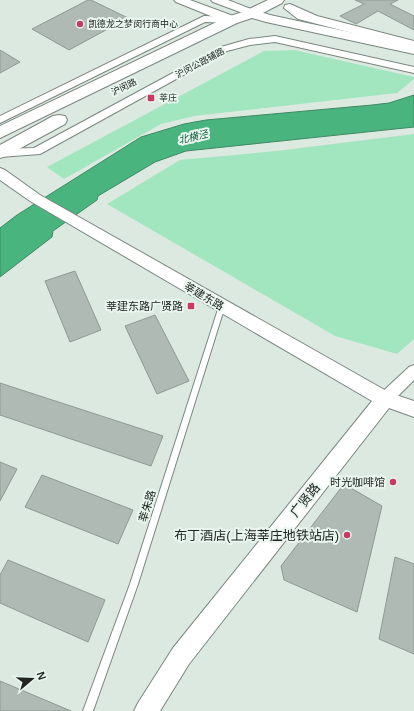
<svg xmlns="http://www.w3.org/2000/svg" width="414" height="711" font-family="Helvetica,'Noto Sans SC',sans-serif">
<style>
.green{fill:#a2e6bf}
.water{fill:#4ab47f;stroke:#3e8963}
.building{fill:#aebab3;stroke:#8d9991}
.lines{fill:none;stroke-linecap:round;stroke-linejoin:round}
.service-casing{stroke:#7a867f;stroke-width:2}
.minor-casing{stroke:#7a867f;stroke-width:2}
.tertiary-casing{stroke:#7a867f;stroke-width:2}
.secondary-casing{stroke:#7a867f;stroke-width:2}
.primary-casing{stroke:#7a867f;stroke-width:2}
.trunk-casing{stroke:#7a867f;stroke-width:2}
.service{fill:#fff;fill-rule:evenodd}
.minor{fill:#fff;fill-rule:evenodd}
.tertiary{fill:#fff;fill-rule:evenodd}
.secondary{fill:#fff;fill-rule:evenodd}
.primary{fill:#fff;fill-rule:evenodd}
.trunk{fill:#fff;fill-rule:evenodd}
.poi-dot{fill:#c93a62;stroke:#e9f6ee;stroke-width:1.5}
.labels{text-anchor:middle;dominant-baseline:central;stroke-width:4;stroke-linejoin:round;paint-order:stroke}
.far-poi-label{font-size:9px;fill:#212623;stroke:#e9f6ee;text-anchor:start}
.far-street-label{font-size:9px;fill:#212623;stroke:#e9f6ee}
.far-water-label{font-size:10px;font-style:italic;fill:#10603d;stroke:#e9f6ee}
.street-label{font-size:11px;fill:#212623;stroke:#e9f6ee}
.poi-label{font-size:11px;fill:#212623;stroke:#e9f6ee;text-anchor:end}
.near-street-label{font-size:13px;fill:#212623;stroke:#e9f6ee}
.near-poi-label{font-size:13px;fill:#212623;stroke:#e9f6ee;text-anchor:end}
</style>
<rect width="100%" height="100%" fill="#dce9e1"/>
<g class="green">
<path d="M294 50 414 77V79L397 93 194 116 161 124 64 179 47 167 264 51Z"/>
<path d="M414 134V339L397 354 335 336 107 204 180 160 276 151Z"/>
</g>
<path class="water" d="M414 95V127L186 151 155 162 98 196 97 200 53 231 52 237 0 277V228L17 215 141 137 184 124 206 120 372 105 389 103Z"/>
<g class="building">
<path d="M88 0H91L128 18 69 50 32 29Z"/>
<path d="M355 0H398L390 4 414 16V30L378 11 356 24 340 16 364 4Z"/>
<path d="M0 50 20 62 0 73Z"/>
<path d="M75 271 101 330 70 342 45 281Z"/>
<path d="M155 315 189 381 157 394 125 326Z"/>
<path d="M0 383 163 436 151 466 0 415Z"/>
<path d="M0 462 17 469 0 501Z"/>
<path d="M42 475 133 510 118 544 25 507Z"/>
<path d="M344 484 382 506 357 612 284 580 281 566Z"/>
<path d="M395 557 414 564V654L379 639Z"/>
<path d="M8 560 105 600 88 642 0 603V575Z"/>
<path d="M0 681 71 711H0Z"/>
</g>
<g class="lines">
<g class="service-casing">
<path id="service" d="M222 303 225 306 138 584 93 711H83L130 584 219 306Z"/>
</g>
<g class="minor-casing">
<g id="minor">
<path d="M204 16 232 17 236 20 232 23 205 22 0 123V116Z"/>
<path d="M275 36 414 67V73L275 42 250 45 227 51 40 154 0 157V149L34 148 221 47 249 39Z"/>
<path d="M414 365V380L390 404 385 406 380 404 378 399 380 394 409 367Z"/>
</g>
</g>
<g class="tertiary-casing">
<path id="tertiary" d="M0 168 5 170 40 195 390 393 414 401V417L389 408 189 664 160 711H134L138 703 173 648 372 401 30 201 0 180Z"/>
</g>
<g class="secondary-casing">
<g id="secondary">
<path d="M174 0H190L236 17 238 20 236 23H228L176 2Z"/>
<path d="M211 0H228L256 11 258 13 256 15H248L213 2Z"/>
</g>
</g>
<g class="primary-casing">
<g id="primary">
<path d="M268 0H284L282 3 257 16H247L246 13 247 10Z"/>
<path d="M290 4 317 16 414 41V49L298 19 284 8 285 5Z"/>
</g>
</g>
<g class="trunk-casing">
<g id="trunk">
<path d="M252 9 270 15 414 46V54L266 22 252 18 237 23 0 138V126L227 17Z"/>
<path d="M59 115 65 116 67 120 65 124 6 156 0 158V145L53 116Z"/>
</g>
</g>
<use href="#service" class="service"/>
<use href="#minor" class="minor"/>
<use href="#tertiary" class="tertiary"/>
<use href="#secondary" class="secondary"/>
<use href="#primary" class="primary"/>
<use href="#trunk" class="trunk"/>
</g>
<g class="poi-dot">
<circle cx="80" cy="24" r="4"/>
<rect x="147" y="94" width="8" height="8" rx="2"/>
<rect x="187" y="302" width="8" height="8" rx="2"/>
<circle cx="393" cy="482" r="4"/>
<circle cx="347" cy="535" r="4"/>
</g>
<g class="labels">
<g class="far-poi-label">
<text x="88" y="24">凯德龙之梦闵行商中心</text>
<text x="159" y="98">莘庄</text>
</g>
<g class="far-street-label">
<text transform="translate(200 63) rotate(-28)">沪闵公路辅路</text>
<text transform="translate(124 87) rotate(-26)">沪闵路</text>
</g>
<g class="far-water-label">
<text transform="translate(193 137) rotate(-13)">北横泾</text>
</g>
<g class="street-label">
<text transform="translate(204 296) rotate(30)">莘建东路</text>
<text transform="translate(147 506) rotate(-73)">莘朱路</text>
</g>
<g class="poi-label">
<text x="183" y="306">莘建东路广贤路</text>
<text x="385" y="482">时光咖啡馆</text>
</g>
<g class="near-street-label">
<text transform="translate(305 500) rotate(-51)">广贤路</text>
</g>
<g class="near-poi-label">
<text x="339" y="535">布丁酒店(上海莘庄地铁站店)</text>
</g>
</g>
<g transform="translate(32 679) rotate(71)" stroke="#e9f6ee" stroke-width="3" paint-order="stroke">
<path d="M0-3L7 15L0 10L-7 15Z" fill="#212623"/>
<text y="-6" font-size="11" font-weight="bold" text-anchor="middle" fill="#212623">N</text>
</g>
</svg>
